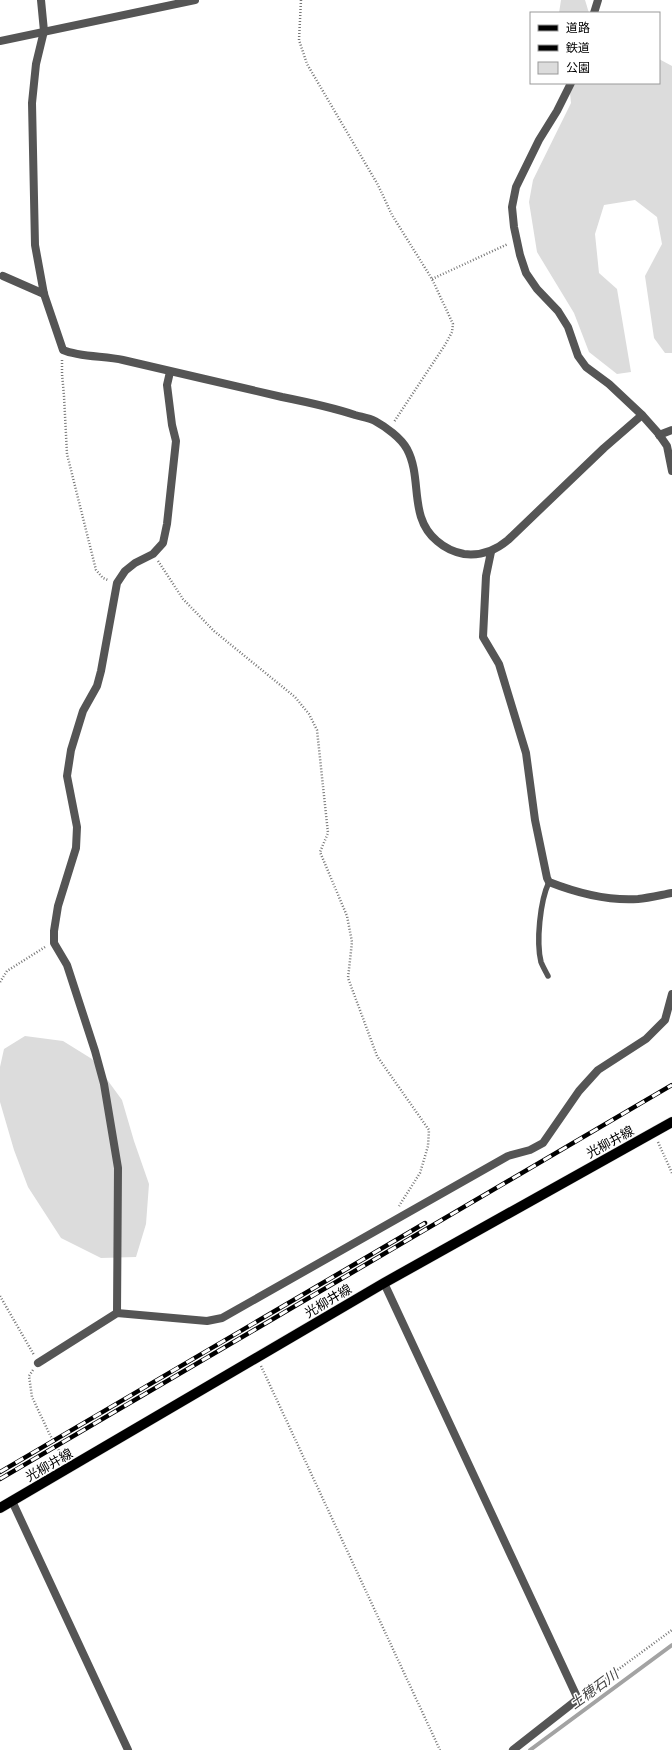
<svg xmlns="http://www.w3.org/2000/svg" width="672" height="1750" font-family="'IBM Plex Sans','Noto Sans JP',sans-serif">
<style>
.green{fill:#dcdcdc}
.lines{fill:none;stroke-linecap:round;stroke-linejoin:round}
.stream{stroke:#a3a3a3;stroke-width:4}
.primary-casing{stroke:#dbdbdb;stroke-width:11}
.path{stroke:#777;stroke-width:2.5;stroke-dasharray:1 2;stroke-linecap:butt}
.service{stroke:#555;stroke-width:5.5}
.minor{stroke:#555;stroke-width:8}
.tertiary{stroke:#555;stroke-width:8}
.primary{stroke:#000;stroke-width:10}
.rail-casing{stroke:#000;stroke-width:4.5}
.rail{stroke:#fff;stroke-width:3;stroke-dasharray:9;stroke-linecap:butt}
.labels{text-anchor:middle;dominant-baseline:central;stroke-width:3;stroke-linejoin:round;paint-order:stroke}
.street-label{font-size:13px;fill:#000;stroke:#fff}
.water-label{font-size:14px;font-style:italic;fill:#444;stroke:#fff}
</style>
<rect width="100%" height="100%" fill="#fff"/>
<g class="green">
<path d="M561 0H585L589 13H559Z"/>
<path d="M659 59 672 66V353H665L654 338 645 276 662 244 657 217 635 200 604 205 595 234 599 273 617 289 631 372 617 374 589 352 574 313 537 252 529 202 533 180 571 103 569 83H659Z"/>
<path d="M25 1036 63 1041 92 1059 122 1100 134 1141 149 1184 146 1224 136 1257 101 1258 61 1238 28 1187 14 1150 0 1102V1067L4 1049Z"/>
</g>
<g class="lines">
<path class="stream" d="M530 1750 672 1645"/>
<g class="primary-casing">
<path id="primary" d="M0 1508 384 1283 672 1122"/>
</g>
<g class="path">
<path d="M301 0 299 40 307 64 378 185 392 215 432 279 453 324 452 332 445 345 394 422"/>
<path d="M432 279 508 244"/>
<path d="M62 360V374L64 396 67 454 96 570 103 578 108 580"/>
<path d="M158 561 183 599 214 631 295 697 309 714 317 730 328 833 320 852 347 916 352 942 348 978 377 1056 429 1130 428 1146 420 1173 399 1206"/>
<path d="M0 982 7 971 45 947"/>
<path d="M658 1142 672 1173"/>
<path d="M0 1296 34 1355"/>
<path d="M261 1366 440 1750"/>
<path d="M33 1370 29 1376 32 1397 50 1435 64 1459"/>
<path d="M586 1693 672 1630"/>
</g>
<path class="service" d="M548 976C546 972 543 967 541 962 536 942 540 901 549 882"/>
<g class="minor">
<path d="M41 0 44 31 36 64 32 103 35 245 44 294 63 350C79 357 105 356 123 360 176 372 229 385 282 397 307 402 331 407 355 415 362 417 369 418 375 421 386 427 401 438 407 449 423 479 408 517 437 541 445 548 453 552 464 554 481 556 495 551 508 540L604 448 642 415"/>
<path d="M594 13 598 0"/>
<path d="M571 83 557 111 539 140 516 187 512 207 514 227 520 255 526 273 537 289 558 311 568 327 578 356 586 367 609 384 642 415 658 433 667 446 672 471"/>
<path d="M3 276 44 294"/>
<path d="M659 435 672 430"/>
<path d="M491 552 486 576 483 637 499 664 526 753 535 820 547 878 549 882C577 893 608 901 638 899 649 898 661 895 672 893"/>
<path d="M384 1283 578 1699 513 1750"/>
<path d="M117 1313 118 1168 104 1084 95 1051 67 965 54 943V931L58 906 76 848 77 827 67 776 71 750 83 711 97 686 101 671 117 583 125 571 135 563 153 554 163 543 167 524 176 441 172 425 167 385 170 372"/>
<path d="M38 1363 117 1313 207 1321 222 1318 508 1156 530 1150 543 1143 579 1091 598 1070 646 1039 665 1020 672 994"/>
</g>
<g class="tertiary">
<path d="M0 41 195 0"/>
<path d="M12 1501 128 1750"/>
</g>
<use href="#primary" class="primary"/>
<g class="rail-casing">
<g id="rail">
<path d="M0 1472 425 1223"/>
<path d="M0 1479 672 1085"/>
</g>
</g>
<use href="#rail" class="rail"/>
</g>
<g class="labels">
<g class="street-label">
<text transform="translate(610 1142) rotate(-29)">光柳井線</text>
<text transform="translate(328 1301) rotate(-31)">光柳井線</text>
<text transform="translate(49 1465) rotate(-30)">光柳井線</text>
</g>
<g class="water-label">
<text transform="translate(594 1689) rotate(-36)">土穂石川</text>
</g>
</g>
<rect x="530" y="12" width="130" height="72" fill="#ffffff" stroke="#999999"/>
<rect x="538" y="25" width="20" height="6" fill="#000000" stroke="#999999"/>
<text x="566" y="32" font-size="12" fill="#000000">道路</text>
<rect x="538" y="45" width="20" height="6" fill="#000000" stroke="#999999"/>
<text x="566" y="52" font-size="12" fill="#000000">鉄道</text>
<rect x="538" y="62" width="20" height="12" fill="#dcdcdc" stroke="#999999"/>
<text x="566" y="72" font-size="12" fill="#000000">公園</text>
</svg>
